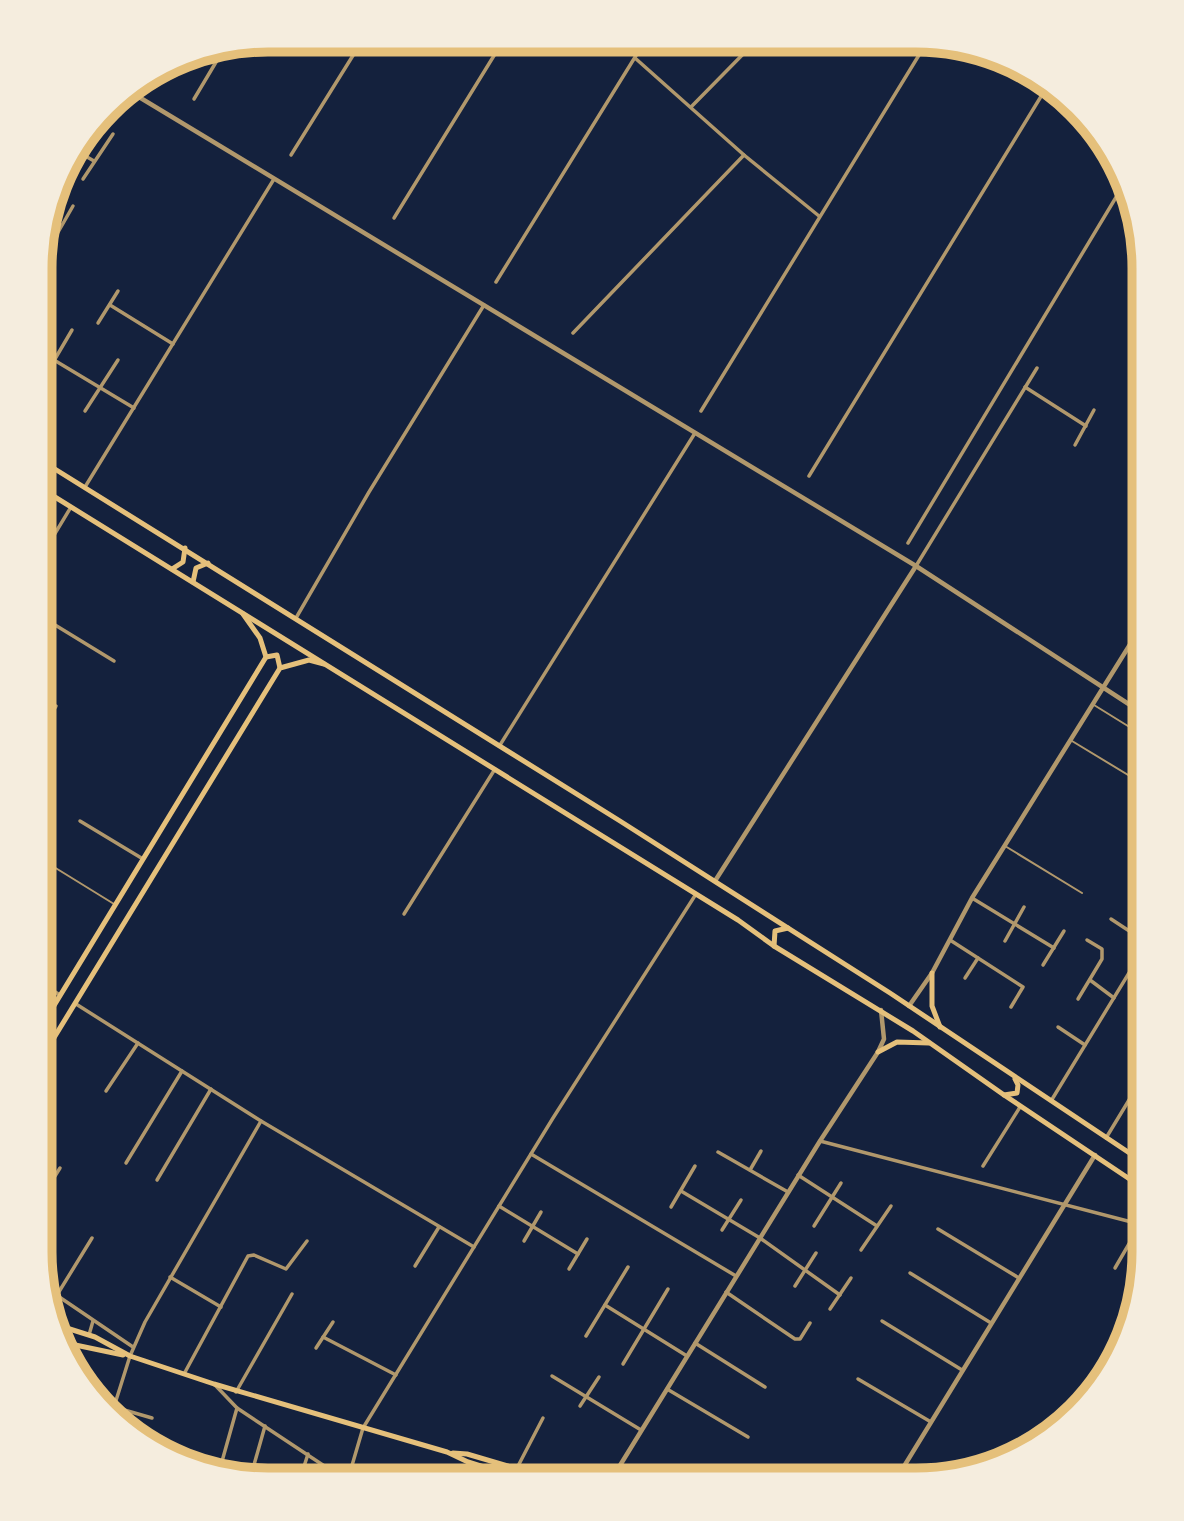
<svg xmlns="http://www.w3.org/2000/svg" width="1184" height="1521" font-family="'Source Sans 3',sans-serif">
<style>
.lines{fill:none;stroke-linecap:round;stroke-linejoin:round}
.service{stroke:#b1986c;stroke-width:2}
.minor{stroke:#b1986c;stroke-width:3.5}
.tertiary{stroke:#b1986c;stroke-width:4.5}
.secondary{stroke:#e5c07b;stroke-width:5}
.primary{stroke:#e5c07b;stroke-width:5}
.rim{fill:none;stroke:#e5c07b;stroke-width:9}
</style>
<rect width="100%" height="100%" fill="#14213d"/>
<g class="lines">
<g class="service">
<path d="M1094 705 1144 736"/>
<path d="M1072 741 1143 784"/>
<path d="M1005 846 1082 893"/>
<path d="M41 859 114 904"/>
</g>
<g class="minor">
<path d="M635 58 744 155 819 216"/>
<path d="M194 99 225 47"/>
<path d="M691 107 755 42"/>
<path d="M75 150 94 161"/>
<path d="M291 155 362 41"/>
<path d="M83 179 113 134"/>
<path d="M394 218 503 41"/>
<path d="M43 235 53 241 47 265"/>
<path d="M53 241 73 206"/>
<path d="M496 282 645 41"/>
<path d="M110 305 173 344"/>
<path d="M98 323 118 291"/>
<path d="M573 333 744 155"/>
<path d="M54 360 134 408"/>
<path d="M42 381 72 330"/>
<path d="M1025 387 1086 426"/>
<path d="M85 411 118 360"/>
<path d="M701 411 927 42"/>
<path d="M1075 445 1094 410"/>
<path d="M809 476 1048 85"/>
<path d="M85 487 274 179"/>
<path d="M908 543 1124 184"/>
<path d="M42 555 71 507"/>
<path d="M916 566 1037 368"/>
<path d="M42 617 114 661"/>
<path d="M296 618 369 492 484 305"/>
<path d="M41 731 56 706"/>
<path d="M500 745 695 433"/>
<path d="M80 821 143 859"/>
<path d="M972 898 1054 948"/>
<path d="M404 914 495 769"/>
<path d="M1111 919 1143 940"/>
<path d="M950 940 1023 987 1011 1007"/>
<path d="M1005 941 1024 907"/>
<path d="M1043 965 1064 931"/>
<path d="M965 978 978 958"/>
<path d="M1090 980 1114 998"/>
<path d="M41 983 60 995"/>
<path d="M1078 999 1102 959V949L1087 940"/>
<path d="M76 1004 261 1121 474 1247"/>
<path d="M1058 1027 1085 1045"/>
<path d="M106 1091 138 1043"/>
<path d="M1051 1101 1143 950"/>
<path d="M1106 1138 1143 1077"/>
<path d="M820 1141 1143 1225"/>
<path d="M718 1152 788 1192"/>
<path d="M531 1154 736 1276"/>
<path d="M126 1163 182 1071"/>
<path d="M983 1166 1020 1107"/>
<path d="M750 1170 761 1151"/>
<path d="M798 1175 877 1226"/>
<path d="M157 1180 211 1089"/>
<path d="M681 1191 760 1238 840 1295"/>
<path d="M40 1200 60 1168"/>
<path d="M499 1206 578 1254"/>
<path d="M671 1207 695 1166"/>
<path d="M814 1226 841 1183"/>
<path d="M938 1229 1019 1278"/>
<path d="M722 1230 741 1200"/>
<path d="M524 1241 541 1212"/>
<path d="M1129 1245 1143 1254"/>
<path d="M861 1250 891 1206"/>
<path d="M415 1266 439 1227"/>
<path d="M1115 1268 1140 1225"/>
<path d="M569 1269 587 1239"/>
<path d="M910 1273 991 1323"/>
<path d="M170 1277 221 1307"/>
<path d="M795 1286 816 1253"/>
<path d="M49 1290 133 1347"/>
<path d="M726 1292 795 1339H800L810 1323"/>
<path d="M57 1295 92 1238"/>
<path d="M605 1305 687 1356"/>
<path d="M830 1309 851 1278"/>
<path d="M882 1321 962 1370"/>
<path d="M89 1335 93 1321"/>
<path d="M586 1336 628 1267"/>
<path d="M323 1337 396 1375"/>
<path d="M695 1343 765 1387"/>
<path d="M316 1348 333 1322"/>
<path d="M623 1364 668 1289"/>
<path d="M184 1374 248 1256 254 1255 286 1269 307 1241"/>
<path d="M552 1376 641 1430"/>
<path d="M858 1379 931 1422"/>
<path d="M216 1386 237 1408 344 1479"/>
<path d="M667 1389 748 1437"/>
<path d="M236 1392 292 1294"/>
<path d="M1091 1392 1112 1359"/>
<path d="M580 1406 599 1377"/>
<path d="M114 1407 152 1418"/>
<path d="M113 1410 130 1356 145 1322 261 1121"/>
<path d="M517 1468 543 1418"/>
<path d="M219 1472 237 1408"/>
<path d="M250 1479 265 1426"/>
<path d="M300 1479 308 1454"/>
<path d="M348 1479 363 1428 553 1118 696 894"/>
</g>
<g class="tertiary">
<path d="M129 91 916 566 1144 714"/>
<path d="M715 881 916 566"/>
<path d="M909 1006 932 973 972 898 1144 622"/>
<path d="M611 1480 820 1141 878 1052 884 1039 881 1010"/>
<path d="M895 1481 1095 1155"/>
</g>
<g class="secondary">
<path d="M266 657 277 655 280 668"/>
<path d="M41 1027 266 657 260 638 243 614"/>
<path d="M41 1059 280 668 309 660 324 664"/>
<path d="M57 1325 95 1337 130 1356 214 1384 447 1452 468 1462 526 1480"/>
<path d="M61 1342 123 1355"/>
<path d="M453 1453 467 1454 555 1480"/>
</g>
<g class="primary">
<path d="M42 461 620 821 890 993 1143 1162"/>
<path d="M42 489 738 920 774 946 913 1031 1004 1095 1143 1188"/>
<path d="M172 569 183 562 185 548"/>
<path d="M193 582 196 568 208 563"/>
<path d="M774 946 775 931 788 928"/>
<path d="M932 973V1006L940 1027"/>
<path d="M878 1052 897 1042 929 1043"/>
<path d="M1004 1095 1017 1093 1018 1085 1015 1079"/>
</g>
</g>
<path d="M0 0H1184V1521H0ZM268 52H916A216 216 0 0 1 1132 268V1252A216 216 0 0 1 916 1468H268A216 216 0 0 1 52 1252V268A216 216 0 0 1 268 52Z" fill="#f5edde" fill-rule="evenodd"/>
<path class="rim" d="M268 52H916A216 216 0 0 1 1132 268V1252A216 216 0 0 1 916 1468H268A216 216 0 0 1 52 1252V268A216 216 0 0 1 268 52Z"/>
</svg>
